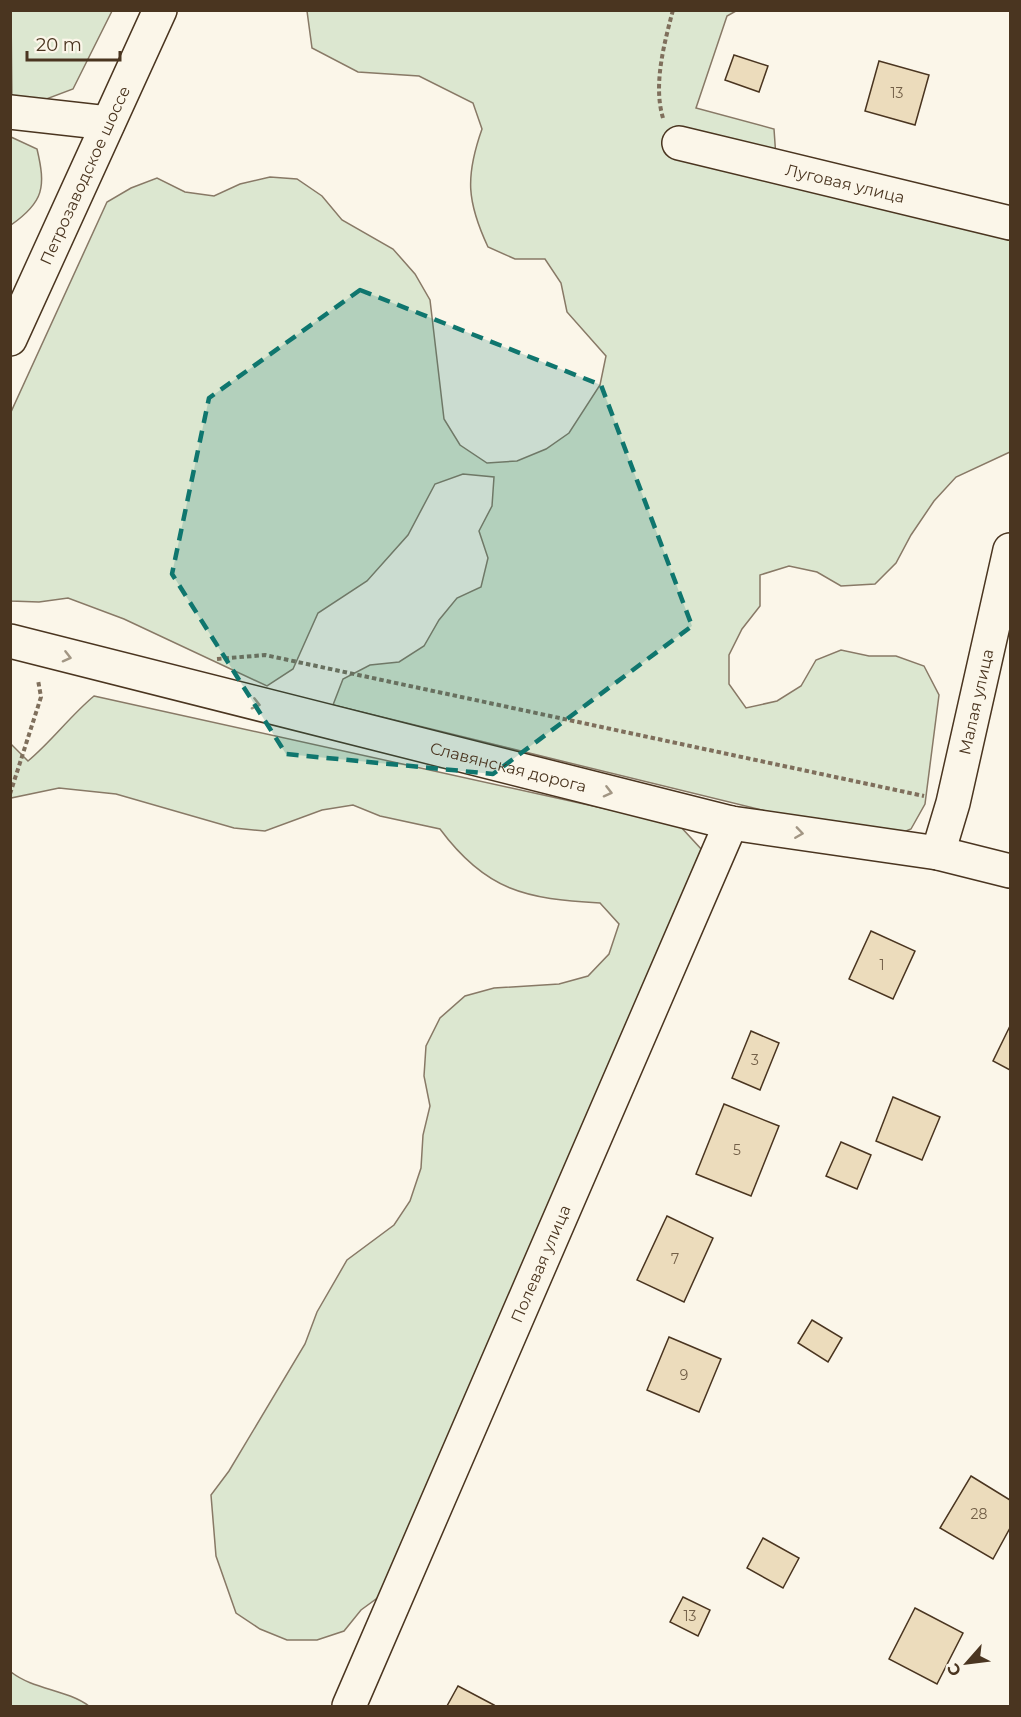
<svg xmlns="http://www.w3.org/2000/svg" width="1021" height="1717" font-family="Montserrat,sans-serif">
<style>
.green{fill:#dce7d0;stroke:#887966;stroke-width:1.5}
.building{fill:#ecdcbc;stroke:#4a3520;stroke-width:1.5}
.lines{fill:none;stroke-linecap:round;stroke-linejoin:round}
.minor-casing{stroke:#4a3520;stroke-width:36}
.major-casing{stroke:#4a3520;stroke-width:36}
.path{stroke:#7f6f5c;stroke-width:4;stroke-dasharray:4.5 3;stroke-linecap:butt}
.minor{stroke:#fbf6e9;stroke-width:33}
.major{stroke:#fbf6e9;stroke-width:33}
.oneway{stroke:#a29684}
.marked{fill:#0f766e;fill-opacity:0.2;stroke:#0f766e;stroke-width:4.5;stroke-dasharray:12 8;stroke-linejoin:round}
.labels{text-anchor:middle;dominant-baseline:central;stroke-width:4.5;stroke-linejoin:round;paint-order:stroke}
.number-label{font-size:14px;fill:#725f47}
.street-label{font-size:16px;fill:#4a3520;stroke:#fbf6e9}
</style>
<rect width="100%" height="100%" fill="#fbf6e9"/>
<g class="green">
<path d="M11 11H112L73 89 12 112Z"/>
<path d="M307 11H736L727 16 696 108 774 129 777 172 1010 236V452L956 477 934 501 911 535 896 563 875 584 841 586 817 572 789 566 760 575V606L742 629 729 655V684L746 708 777 701 801 686 816 660 841 650 869 656H896L924 666 939 695 925 804 911 829 884 840 333 705 343 679 370 665 399 662 424 646 439 620 457 598 481 587 488 558 479 531 492 506 494 477 463 474 435 484 408 535 367 581 318 613 293 669 267 686 124 619 68 598 39 602 11 601V412L107 202 131 188 157 178 185 192 214 196 240 184 270 177 297 179 322 196 342 220 393 249 415 274 430 300 444 419 460 445 487 463 517 461 546 449 569 433 600 385 606 356 567 312 561 283 545 259H515L488 247C467 202 465 177 482 129L473 103 419 76 358 72 312 48Z"/>
<path d="M11 137 37 149C46 187 44 202 11 225Z"/>
<path d="M94 696 679 825 702 850 391 1588 361 1610 344 1631 317 1640H287L260 1629 236 1613 216 1556 211 1495 229 1471 305 1344 317 1312 347 1260 394 1225 410 1201 421 1168 423 1135 430 1106 424 1076 426 1046 440 1018 465 996 494 988 559 984 588 976 609 954 619 924 600 903C526 899 486 891 440 829L380 816 353 805 322 810 265 831 234 828 116 794 59 788 11 798 10 743 28 761C52 741 70 716 94 696Z"/>
<path d="M11 1672C34 1690 66 1689 89 1706H11Z"/>
</g>
<g class="building">
<path d="M734 55 768 66 759 92 725 80Z"/>
<path d="M879 61 929 75 915 125 865 111Z"/>
<path d="M871 931 915 951 893 999 849 979Z"/>
<path d="M1010 1026V1070L993 1061Z"/>
<path d="M751 1031 779 1043 760 1090 732 1078Z"/>
<path d="M893 1097 940 1117 922 1160 876 1141Z"/>
<path d="M724 1104 779 1126 751 1196 696 1174Z"/>
<path d="M841 1142 871 1155 857 1189 826 1176Z"/>
<path d="M667 1216 713 1238 684 1302 637 1280Z"/>
<path d="M812 1320 842 1338 828 1362 798 1343Z"/>
<path d="M669 1337 721 1359 699 1412 647 1390Z"/>
<path d="M971 1476 1010 1500V1528L993 1559 940 1528Z"/>
<path d="M763 1538 799 1558 783 1588 747 1568Z"/>
<path d="M683 1597 710 1610 698 1636 670 1622Z"/>
<path d="M915 1608 963 1633 937 1684 889 1659Z"/>
<path d="M458 1686 494 1705 493 1706H447Z"/>
</g>
<g class="lines">
<g class="minor-casing">
<g id="minor">
<path d="M10 112 108 123"/>
<path id="s1" d="M679 143 1010 223"/>
<path id="s2" d="M10 641 731 823 938 853 1010 871"/>
<path id="s3" d="M938 853 953 803 1010 550"/>
<path id="s4" d="M349 1706 731 823"/>
</g>
</g>
<g class="major-casing">
<g id="major">
<path id="s5" d="M10 339 160 10"/>
</g>
</g>
<g class="path">
<path d="M663 118C653 85 664 44 673 10"/>
<path d="M217 659 265 655 924 796"/>
<path d="M10 794 41 697 38 680"/>
</g>
<use href="#minor" class="minor"/>
<use href="#major" class="major"/>
</g>
<defs><path id="oneway-chevron" d="M-2-3.5L2.5 0L-2 3.5" fill="none" stroke-width="1.6" stroke-linecap="round" stroke-linejoin="round" transform="scale(1.5)"/></defs>
<g class="oneway">
<use href="#oneway-chevron" transform="translate(67 657) rotate(14)"/>
<use href="#oneway-chevron" transform="translate(256 704) rotate(14)"/>
<use href="#oneway-chevron" transform="translate(608 792) rotate(14)"/>
<use href="#oneway-chevron" transform="translate(799 833) rotate(8)"/>
</g>
<path class="marked" d="M360 290 601 385 692 626 493 774 286 754 172 574 209 398Z"/>
<g class="labels">
<g class="number-label">
<text x="897" y="93">13</text>
<text x="882" y="965">1</text>
<text x="755" y="1060">3</text>
<text x="737" y="1150">5</text>
<text x="675" y="1259">7</text>
<text x="684" y="1375">9</text>
<text x="979" y="1514">28</text>
<text x="690" y="1616">13</text>
</g>
<g class="street-label">
<text stroke="none"><textPath href="#s5" startOffset="180">Петрозаводское шоссе</textPath></text>
<text stroke="none"><textPath href="#s1" startOffset="171">Луговая улица</textPath></text>
<text stroke="none"><textPath href="#s3" startOffset="156">Малая улица</textPath></text>
<text stroke="none"><textPath href="#s2" startOffset="514">Славянская дорога</textPath></text>
<text stroke="none"><textPath href="#s4" startOffset="482">Полевая улица</textPath></text>
</g>
</g>
<rect width="1021" height="1717" fill="none" stroke="#4a3520" stroke-width="24"/>
<g transform="translate(967 1663) rotate(242)" stroke="#fbf6e9" stroke-width="4.5" paint-order="stroke">
<path d="M0-4.5L10 22L0 15L-10 22Z" fill="#4a3520"/>
<text y="-9" font-size="16" font-weight="bold" text-anchor="middle" fill="#4a3520">С</text>
</g>
<path d="M27 51v9h93v-9" fill="none" stroke="#4a3520" stroke-width="3"/>
<text x="36" y="51" font-size="18" fill="#4a3520" stroke="#fbf6e9" stroke-width="4.5" paint-order="stroke">20 m</text>
</svg>
